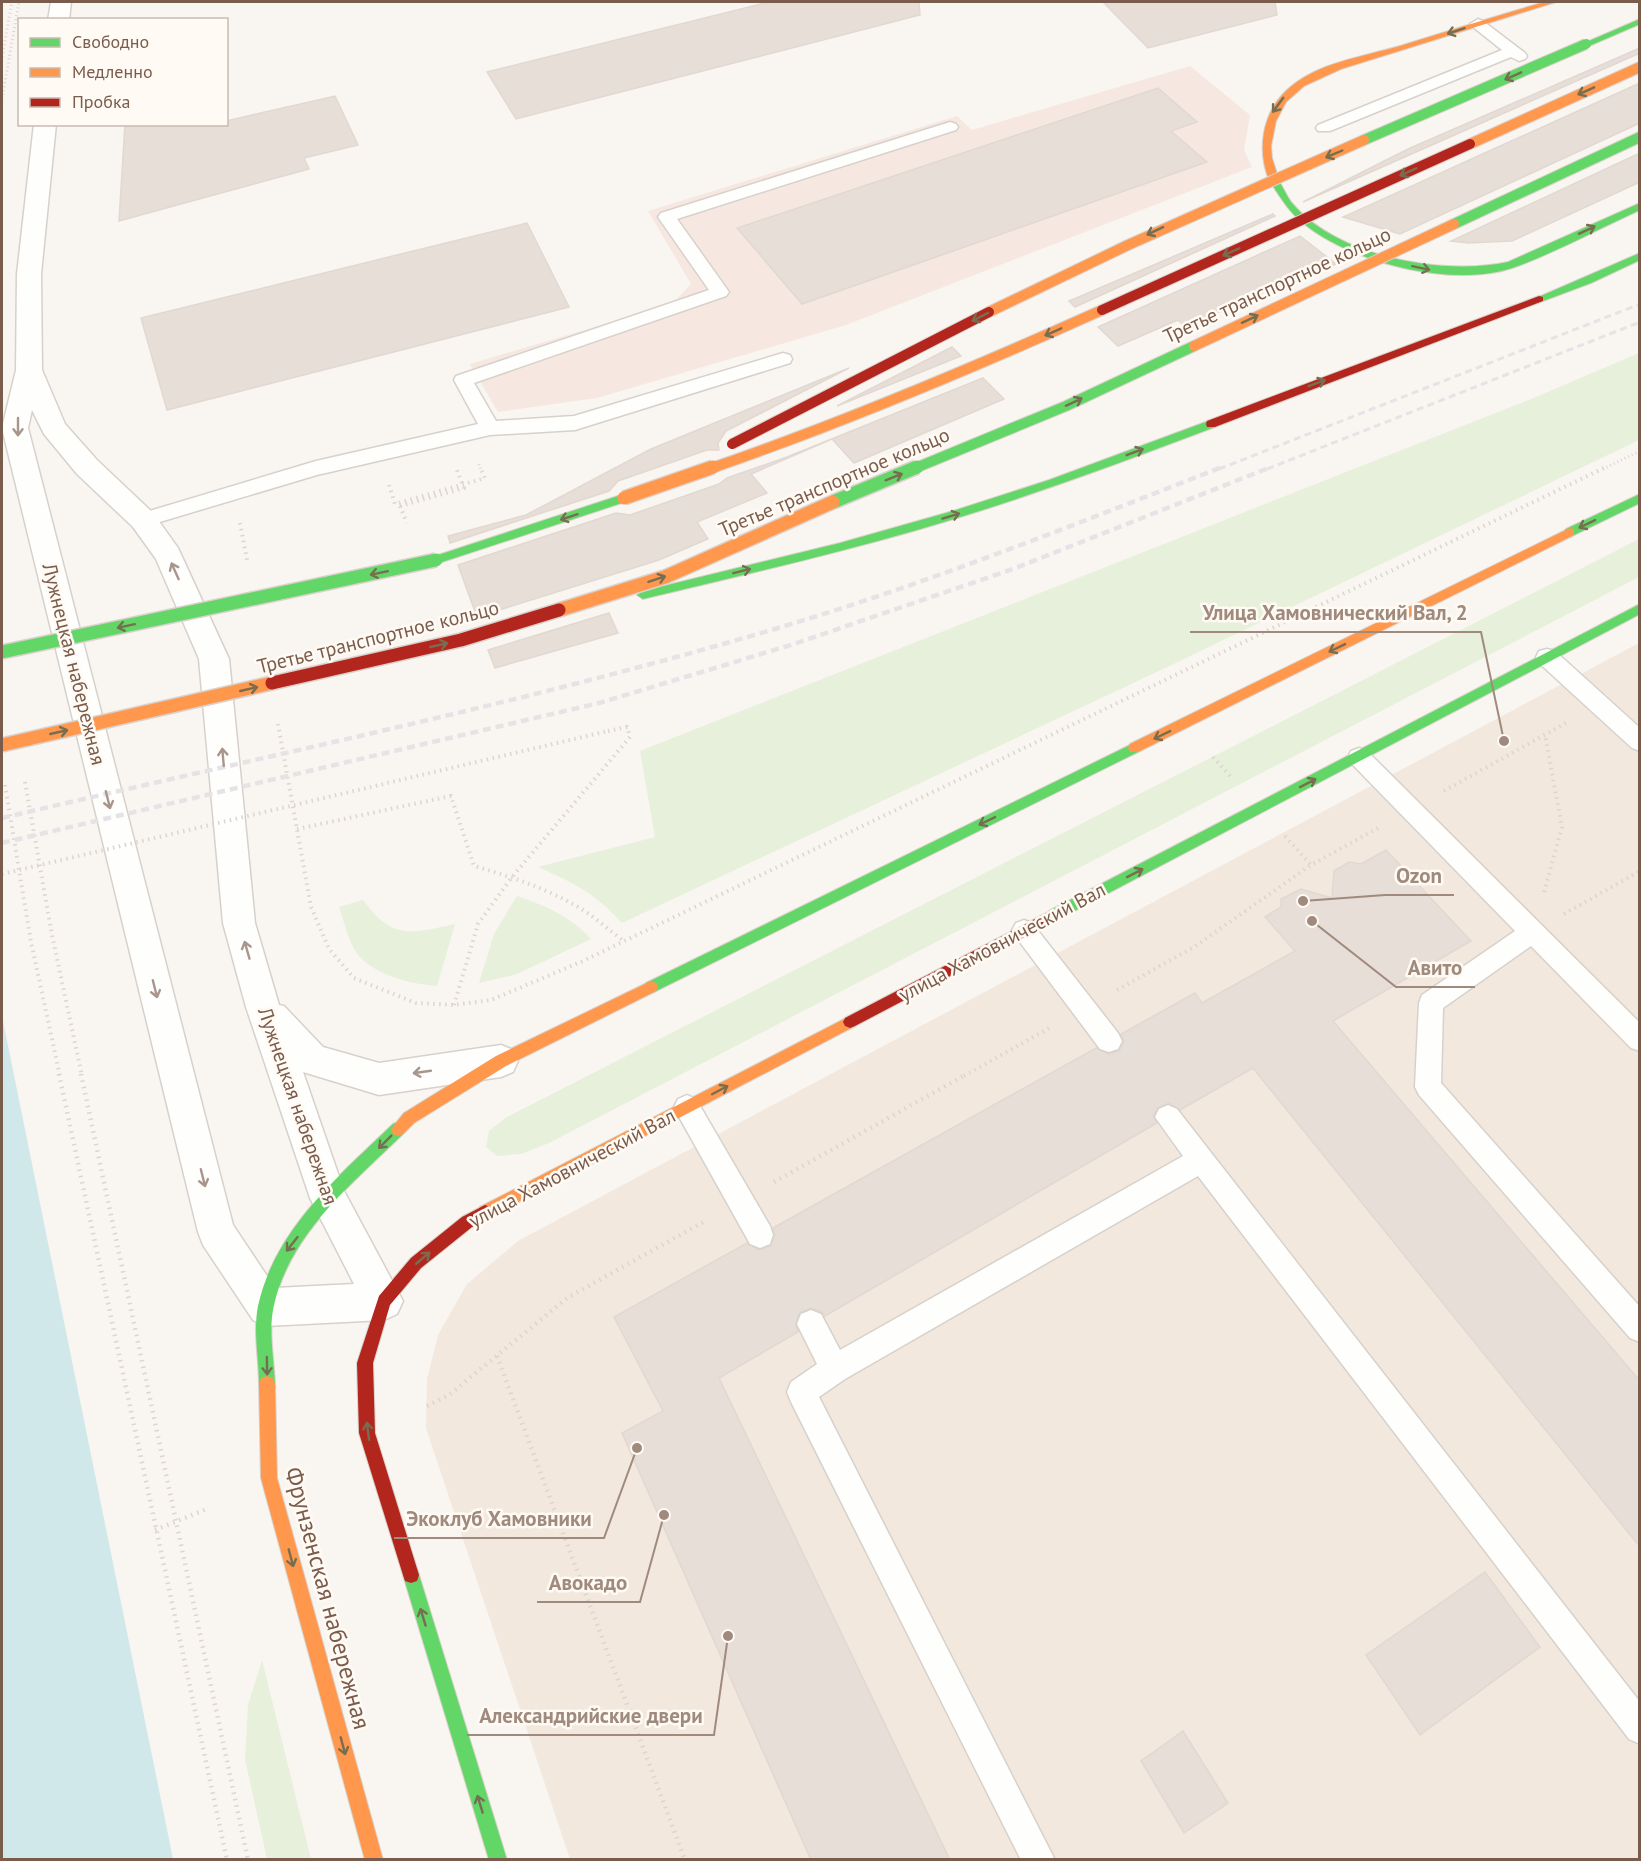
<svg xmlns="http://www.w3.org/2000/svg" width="1641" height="1861" font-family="'PT Sans',sans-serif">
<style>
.residential{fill:#f2e8de}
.commercial{fill:#f6e8e1}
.green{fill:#e7f0db}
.water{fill:#d0e8ea}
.building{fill:#e6ded7;stroke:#e2d8d2;stroke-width:1.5}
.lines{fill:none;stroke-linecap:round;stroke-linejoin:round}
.lane-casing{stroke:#d7d1cb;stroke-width:3}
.street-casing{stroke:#d7d1cb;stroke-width:3}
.fast-casing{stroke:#d9d2cb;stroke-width:2}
.slow-casing{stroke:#d9d2cb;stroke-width:2}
.jam-casing{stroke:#d9d2cb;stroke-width:2}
.path-far2{stroke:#dcd5d0;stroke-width:3;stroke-dasharray:1 3;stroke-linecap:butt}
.path-far1{stroke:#dcd5d0;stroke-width:4;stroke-dasharray:1.5 4.5;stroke-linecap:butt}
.path{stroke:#dcd5d0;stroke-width:4.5;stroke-dasharray:1.5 5;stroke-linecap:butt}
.lane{fill:#fefefd;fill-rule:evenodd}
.street{fill:#fefefd;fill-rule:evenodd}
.fast{fill:#63d668;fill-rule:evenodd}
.slow{fill:#ff974d;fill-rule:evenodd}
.jam{fill:#b3261e;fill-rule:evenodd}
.rail-far1{stroke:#e6e3e7;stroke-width:3;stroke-dasharray:7 4.5;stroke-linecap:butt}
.rail{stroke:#e6e3e7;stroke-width:4.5;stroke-dasharray:8 5;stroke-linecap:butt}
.fast-bridge-far1-casing{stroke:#dad1cc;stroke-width:12;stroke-linecap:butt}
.fast-bridge-casing{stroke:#dad1cc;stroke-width:16;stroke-linecap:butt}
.slow-bridge-far1-casing{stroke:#dad1cc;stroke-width:12;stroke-linecap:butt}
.slow-bridge-casing{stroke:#dad1cc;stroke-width:16;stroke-linecap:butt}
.jam-bridge-far1-casing{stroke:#dad1cc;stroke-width:12;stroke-linecap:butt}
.jam-bridge-casing{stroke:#dad1cc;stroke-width:16;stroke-linecap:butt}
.path-bridge{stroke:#dcd5d0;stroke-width:4;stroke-dasharray:1.5 4.5;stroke-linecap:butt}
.fast-bridge-far1{stroke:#63d668;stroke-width:10}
.fast-bridge{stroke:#63d668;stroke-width:13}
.slow-bridge-far1{stroke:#ff974d;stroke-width:10}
.slow-bridge{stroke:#ff974d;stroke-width:13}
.jam-bridge-far1{stroke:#b3261e;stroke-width:10}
.jam-bridge{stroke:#b3261e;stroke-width:13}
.oneway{stroke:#776e51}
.oneway2{stroke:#a8958b}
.labels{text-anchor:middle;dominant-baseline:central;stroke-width:5;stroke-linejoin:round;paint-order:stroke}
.street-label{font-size:20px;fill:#7a5c4d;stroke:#fffaf3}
.near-street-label{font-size:24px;fill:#7a5c4d;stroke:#fffaf3}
.leader{fill:none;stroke:#9f8a7d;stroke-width:2}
.callout-dot{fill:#9f8a7d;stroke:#fffaf3;stroke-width:2}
.callout-label{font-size:21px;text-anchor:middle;font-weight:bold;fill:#9f8a7d;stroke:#fffaf3;stroke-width:5;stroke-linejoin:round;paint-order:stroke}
</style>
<rect width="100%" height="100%" fill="#f9f5f0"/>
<path class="residential" d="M1639 643V1859H570L426 1428 427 1379 438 1335 467 1284 518 1241Z"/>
<path class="commercial" d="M1190 66 1250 115 1244 150 1252 167 846 325 597 398 498 412 470 364 672 304 691 284 648 211 957 116 972 130Z"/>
<g class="green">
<path d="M1639 353V440L1159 671 622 923C594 892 575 884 538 867L655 837 640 751 1536 397Z"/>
<path d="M1639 539V577L549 1143 521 1154 497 1156 486 1147 489 1131 505 1118Z"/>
<path d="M517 896C546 906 570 916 591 939L517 974 479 983 494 934Z"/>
<path d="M363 900C392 940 411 934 455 924L437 986C412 984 381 977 362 959 349 947 345 923 339 907Z"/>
<path d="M262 1660 311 1859H267L245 1759 248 1705Z"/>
</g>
<path class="water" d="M2 1016 173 1859H2Z"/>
<g class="building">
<path d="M769 2H919L920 15 516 119 487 72Z"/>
<path d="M1103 2H1275L1277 15 1148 48Z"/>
<path d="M1640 48V53L1303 202 1408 149Z"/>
<path d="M1640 83V123L1400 234 1343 217Z"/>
<path d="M1158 88 1197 122 1171 131 1207 162 802 304 737 228Z"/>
<path d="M335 96 358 145 304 158 309 169 119 221 125 124H226V121Z"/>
<path d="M1640 153V182L1512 241 1468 243 1451 241Z"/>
<path d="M1273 214 1275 216 1075 307 1069 301Z"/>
<path d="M527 223 569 307 167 410 141 318Z"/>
<path d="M1300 236 1336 264 1268 295 1264 292 1186 327 1178 320 1118 346 1098 327Z"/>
<path d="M952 347 961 356 837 406Z"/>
<path d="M849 368 726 431 718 443 719 450H707L618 481 609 491 450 543 448 536 526 515 651 449Z"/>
<path d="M983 378 1004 399 854 463 832 439 751 474 767 493 697 522 708 539 659 560 477 617 458 565 616 513 630 515 719 484 727 478 787 457Z"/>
<path d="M609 613 618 633 495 668 488 650Z"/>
<path d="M1386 850 1471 941 1333 1021 1640 1381V1547L1253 1068 1180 1110 1169 1103 1158 1107 1153 1116 1157 1123 825 1316 822 1312 812 1308 800 1312 795 1323 798 1332 719 1378 950 1860H811L622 1433 663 1411 614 1317 747 1243 759 1250 771 1246 775 1236 773 1228 1096 1048 1108 1054 1119 1051 1124 1042 1121 1034 1195 993 1202 1003 1295 951 1265 917 1281 907V899L1301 889 1332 898 1334 871 1349 862 1361 864Z"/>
<path d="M1485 1572 1540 1647 1420 1735 1366 1655Z"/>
<path d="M1183 1731 1228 1803 1184 1833 1141 1761Z"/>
</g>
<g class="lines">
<g class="lane-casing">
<g id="lane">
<path d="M1478 19 1483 21 1525 53 1527 56 1525 59 1519 61 1511 57 1330 131H1318L1316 128 1318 125 1502 50 1473 27 1470 24Z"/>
<path d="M950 122 956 124 958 127 956 130 677 219 729 292 726 296 474 383 496 421 574 416 783 353 790 355 792 359 790 363 575 430 490 435 317 475 143 527 136 525 133 520 136 515 316 461 478 424 454 380 456 376 709 290 658 217 661 213Z"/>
<path d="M1547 649 1555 651 1640 728V751L1632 748 1539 663 1536 657 1539 651Z"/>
<path d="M1359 748 1367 751 1640 1023V1051L1631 1048 1531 946 1443 1008 1441 1083 1640 1307V1342L1630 1338 1419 1095 1415 1087 1419 1003 1422 995 1515 931 1351 763 1348 757 1351 751Z"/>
<path d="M1024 920 1032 923 1118 1033 1122 1041 1118 1049 1109 1052 1100 1049 1016 937 1012 930 1016 923Z"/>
<path d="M687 1095 696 1099 770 1226 773 1235 770 1244 760 1248 750 1244 678 1115 674 1107 678 1099Z"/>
<path d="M1168 1105 1177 1109 1640 1702V1744L1629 1739 1198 1176 845 1379 819 1397 1055 1860H1021L791 1402 787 1392 791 1382 817 1364 797 1324 801 1314 811 1310 821 1314 840 1350 1183 1156 1155 1117 1159 1109Z"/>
</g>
</g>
<g class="street-casing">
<g id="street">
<path d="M51 2H71L69 20H48Z"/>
<path d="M34 124H56L41 274 42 370 65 424 97 460 153 513 178 548 229 659 255 923 279 1005 284 1006 323 1047 379 1063 501 1045 513 1050 518 1061 513 1072 501 1077 379 1095 303 1072 344 1191 403 1301 397 1314 384 1320 266 1326 253 1320 203 1245 198 1232 2 428 16 370 17 274ZM32 410 44 434 77 474 133 527 156 559 199 659 223 923 246 1007 310 1198 354 1284 275 1288 233 1225 28 428Z"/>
</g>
</g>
<g class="fast-casing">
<g id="fast">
<path d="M1640 19V24L1589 46 1582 44Z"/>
<path d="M1271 178H1277C1282 185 1286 195 1291 202 1336 257 1443 276 1508 262L1640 203V210C1598 229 1557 252 1515 267 1455 289 1351 263 1303 223 1287 210 1280 196 1269 180Z"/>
<path d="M1640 253V260L1591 283 1543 301H1535L1534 299Z"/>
<path d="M1211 420 1215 421V427C1117 464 1018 501 917 530 827 556 735 577 643 599L637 595 643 591 840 543 953 511 1049 480Z"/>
<path d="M624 494 628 495V501L436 564 430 560 432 557Z"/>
<path d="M1640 494V503L1574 535H1566L1564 532 1566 529Z"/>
<path d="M1640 604V614L1059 919H1049L1047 915 1049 911Z"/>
<path d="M1134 743 1140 748 1138 752 656 991 651 993 646 991 644 987 646 983Z"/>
<path d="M398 1122 403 1124 405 1129 403 1134C353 1183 290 1233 274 1305 268 1330 274 1359 275 1384L273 1390 267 1392 261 1390 259 1384C259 1359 253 1331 258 1306 275 1229 339 1176 393 1124Z"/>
<path d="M411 1567 417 1569 419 1575 507 1860H489L403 1575 405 1569Z"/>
</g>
</g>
<g class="slow-casing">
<g id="slow">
<path d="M1545 2H1556L1341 69 1304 86 1286 102 1276 121 1271 146 1272 158 1279 180 1274 183 1269 180C1257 150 1262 114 1286 91 1315 63 1362 57 1400 46 1448 31 1496 16 1545 2Z"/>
<path d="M1570 528 1574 529V535L1138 752H1130L1128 748 1130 744Z"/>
<path d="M651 981 656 983 658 987 656 991 506 1066 414 1123 403 1134 398 1136 393 1134 391 1129 404 1113 496 1056Z"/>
<path d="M850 1016 855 1018 857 1022 855 1026 490 1217 485 1219 480 1217 477 1212 480 1207Z"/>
<path d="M267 1376 273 1378 275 1384 277 1478 383 1860H365L261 1478 259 1384 261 1378Z"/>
</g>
</g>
<g class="jam-casing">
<g id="jam">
<path d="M1539 296 1543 297V301L1215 427H1207L1206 424 1207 421Z"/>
<path d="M1054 909 1059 911 1061 915 1059 919 855 1026 850 1028 845 1026 843 1022 845 1018Z"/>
<path d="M485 1205 490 1207 493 1212 490 1217 472 1227 421 1268 390 1305 373 1363 375 1433 419 1575 417 1581 411 1583 405 1581 403 1575 359 1433 357 1363 379 1296 411 1258 462 1217Z"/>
</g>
</g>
<g class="path-far2">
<path d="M2 57 12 2"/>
<path d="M2 99 19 2"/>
<path d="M479 464 481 469"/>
<path d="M1603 469 1640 451"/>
</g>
<g class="path-far1">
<path d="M389 485 395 504 485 478 480 467"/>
<path d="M400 506 464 488 456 468"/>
<path d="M240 523 247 560"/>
<path d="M278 724 311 907 329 949 354 978 416 1003 454 1005 491 1000 583 961 1606 467"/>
<path d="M1213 757 1233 779"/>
<path d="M25 782 52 935 82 1076"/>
<path d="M5 785 31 942 60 1076"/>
<path d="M1444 791 1566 723"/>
<path d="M297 829 451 796 474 866C512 877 549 889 583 910 597 919 610 931 624 941"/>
<path d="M1285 836 1311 865"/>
<path d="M1544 892 1562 827 1545 735"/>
<path d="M1564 914 1640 871"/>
<path d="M1117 990 1194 947 1311 865 1378 828"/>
<path d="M454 1005 478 924 512 877 630 737 627 727 608 731"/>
<path d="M964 1076 1053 1026"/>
</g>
<g class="path">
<path d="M59 1074 227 1860"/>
<path d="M81 1074 248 1860"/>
<path d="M774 1182 967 1074"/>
<path d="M497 1356 685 1860"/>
<path d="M427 1406 449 1395 567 1298 707 1220"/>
<path d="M155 1530 207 1509"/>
</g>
<use href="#lane" class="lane"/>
<use href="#street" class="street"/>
<use href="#fast" class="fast"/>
<use href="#slow" class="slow"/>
<use href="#jam" class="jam"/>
<g class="rail-far1">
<path d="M1219 469 1640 304"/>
<path d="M1267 469 1640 322"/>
</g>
<g class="rail">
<path d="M2 818C261 757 523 704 778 628 929 583 1076 524 1222 467"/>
<path d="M2 843 599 703 791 645 1013 569 1271 467"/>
</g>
<g class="fast-bridge-far1-casing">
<g id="fast-bridge-far1">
<path d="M1364 140 1586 44"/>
<path d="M1454 224 1640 137"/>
<path d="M913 469 1066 406 1194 346"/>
</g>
</g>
<g class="fast-bridge-casing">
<g id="fast-bridge">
<path d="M833 502 917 467"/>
<path d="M2 652 436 560"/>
</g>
</g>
<g class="slow-bridge-far1-casing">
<g id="slow-bridge-far1">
<path d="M1470 144 1640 67"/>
<path d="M989 312 1128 245 1364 140"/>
<path d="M1194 346 1454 224"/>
<path d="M709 469C843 423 973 368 1102 310"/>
</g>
</g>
<g class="slow-bridge-casing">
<g id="slow-bridge">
<path d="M624 498 713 467"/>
<path d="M559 610 665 577 833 502"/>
<path d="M2 745 272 683"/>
</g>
</g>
<g class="jam-bridge-far1-casing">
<g id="jam-bridge-far1">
<path d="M1102 310 1470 144"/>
<path d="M732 444 989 312"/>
</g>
</g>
<g class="jam-bridge-casing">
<path id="jam-bridge" d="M272 683 461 640 559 610"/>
</g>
<g class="path-bridge">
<path d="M400 506 407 523"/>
<path d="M2 874 608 731"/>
</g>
<use href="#fast-bridge-far1" class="fast-bridge-far1"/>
<use href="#fast-bridge" class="fast-bridge"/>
<use href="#slow-bridge-far1" class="slow-bridge-far1"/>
<use href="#slow-bridge" class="slow-bridge"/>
<use href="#jam-bridge-far1" class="jam-bridge-far1"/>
<use href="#jam-bridge" class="jam-bridge"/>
</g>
<defs><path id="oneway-shaft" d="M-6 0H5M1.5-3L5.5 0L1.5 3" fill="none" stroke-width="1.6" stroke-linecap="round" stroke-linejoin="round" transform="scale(1.5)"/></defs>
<g class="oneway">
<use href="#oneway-shaft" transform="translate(1456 31) rotate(162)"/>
<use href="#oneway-shaft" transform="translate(1513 76) rotate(156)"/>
<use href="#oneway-shaft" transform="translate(1586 91) rotate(156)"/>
<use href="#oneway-shaft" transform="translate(1278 105) rotate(126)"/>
<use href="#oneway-shaft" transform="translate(1334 154) rotate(157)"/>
<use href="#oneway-shaft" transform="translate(1408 172) rotate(156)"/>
<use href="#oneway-shaft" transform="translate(1587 230) rotate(-25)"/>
<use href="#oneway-shaft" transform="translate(1155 231) rotate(155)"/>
<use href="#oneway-shaft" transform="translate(1231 252) rotate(156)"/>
<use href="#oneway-shaft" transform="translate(1421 268) rotate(12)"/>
<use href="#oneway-shaft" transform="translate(980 317) rotate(153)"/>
<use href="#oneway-shaft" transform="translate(1250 319) rotate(-25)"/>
<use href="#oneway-shaft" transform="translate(1053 332) rotate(156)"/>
<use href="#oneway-shaft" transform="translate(1317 383) rotate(-21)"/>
<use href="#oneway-shaft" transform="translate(1074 402) rotate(-25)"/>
<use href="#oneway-shaft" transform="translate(1135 452) rotate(-21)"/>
<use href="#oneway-shaft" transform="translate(894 477) rotate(-22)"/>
<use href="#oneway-shaft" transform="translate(951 516) rotate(-17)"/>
<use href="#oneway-shaft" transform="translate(569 517) rotate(162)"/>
<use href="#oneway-shaft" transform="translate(1587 524) rotate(154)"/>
<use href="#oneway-shaft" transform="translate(742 571) rotate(-14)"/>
<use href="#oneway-shaft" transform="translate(379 573) rotate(168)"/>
<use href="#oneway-shaft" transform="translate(657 579) rotate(-18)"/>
<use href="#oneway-shaft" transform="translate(126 626) rotate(168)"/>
<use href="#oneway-shaft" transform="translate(439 645) rotate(-13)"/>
<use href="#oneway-shaft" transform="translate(1337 648) rotate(154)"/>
<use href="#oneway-shaft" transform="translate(249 689) rotate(-13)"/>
<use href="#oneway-shaft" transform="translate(59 732) rotate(-13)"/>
<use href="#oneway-shaft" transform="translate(1162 735) rotate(154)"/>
<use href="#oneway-shaft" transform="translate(1308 783) rotate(-27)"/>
<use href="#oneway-shaft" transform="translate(987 821) rotate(154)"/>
<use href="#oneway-shaft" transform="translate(1135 873) rotate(-27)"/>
<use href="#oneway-shaft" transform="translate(720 1090) rotate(-28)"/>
<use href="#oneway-shaft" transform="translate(385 1142) rotate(135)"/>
<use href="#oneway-shaft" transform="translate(292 1244) rotate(128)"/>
<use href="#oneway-shaft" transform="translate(423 1258) rotate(-40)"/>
<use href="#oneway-shaft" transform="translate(267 1366) rotate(89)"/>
<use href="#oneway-shaft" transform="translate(368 1431) rotate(-97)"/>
<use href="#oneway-shaft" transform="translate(291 1558) rotate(75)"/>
<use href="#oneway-shaft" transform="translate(423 1617) rotate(-107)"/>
<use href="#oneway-shaft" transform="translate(343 1746) rotate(75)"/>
<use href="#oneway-shaft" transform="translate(480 1804) rotate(-107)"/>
</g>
<g class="oneway2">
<use href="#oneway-shaft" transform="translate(18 427) rotate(90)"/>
<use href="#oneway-shaft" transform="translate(175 571) rotate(-114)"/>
<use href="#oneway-shaft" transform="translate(223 757) rotate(-95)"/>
<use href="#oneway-shaft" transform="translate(108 800) rotate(76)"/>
<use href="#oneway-shaft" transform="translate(247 950) rotate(-106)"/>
<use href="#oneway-shaft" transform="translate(155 989) rotate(76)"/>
<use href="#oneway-shaft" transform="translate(422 1072) rotate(172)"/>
<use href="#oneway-shaft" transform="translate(203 1178) rotate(76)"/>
</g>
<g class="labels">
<g class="street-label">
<text transform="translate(1277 285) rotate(-25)">Третье транспортное кольцо</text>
<text transform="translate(834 482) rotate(-23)">Третье транспортное кольцо</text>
<text transform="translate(378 637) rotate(-14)">Третье транспортное кольцо</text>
<text transform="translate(74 664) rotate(76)">Лужнецкая набережная</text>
<text transform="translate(1002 942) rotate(-28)">улица Хамовнический Вал</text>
<text transform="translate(298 1106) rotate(71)">Лужнецкая набережная</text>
<text transform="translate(572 1168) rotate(-28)">улица Хамовнический Вал</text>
</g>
<g class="near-street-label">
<text transform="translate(328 1598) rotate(75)">Фрунзенская набережная</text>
</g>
</g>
<path class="leader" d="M1504 741L1481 632H1190M1303 901L1385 895H1454M1312 921L1396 987H1475M637 1448L604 1538H394M664 1515L640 1602H537M728 1636L714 1735H467"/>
<g class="callout-dot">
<circle cx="1504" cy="741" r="6"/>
<circle cx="1303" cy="901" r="6"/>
<circle cx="1312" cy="921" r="6"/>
<circle cx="637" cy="1448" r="6"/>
<circle cx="664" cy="1515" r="6"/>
<circle cx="728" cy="1636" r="6"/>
</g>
<g class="callout-label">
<text x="1335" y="620">Улица Хамовнический Вал, 2</text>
<text x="1419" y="883">Ozon</text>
<text x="1435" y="975">Авито</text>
<text x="499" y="1526">Экоклуб Хамовники</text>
<text x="588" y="1590">Авокадо</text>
<text x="591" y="1723">Александрийские двери</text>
</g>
<rect width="1641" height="1861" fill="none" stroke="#7a5c4d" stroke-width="6"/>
<rect x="18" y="18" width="210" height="108" fill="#fffaf3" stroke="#cabbb1" stroke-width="1.5"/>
<rect x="30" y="38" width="30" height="9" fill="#63d668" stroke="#cabbb1" stroke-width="1.5"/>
<text x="72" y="48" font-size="18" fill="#7a5c4d">Свободно</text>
<rect x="30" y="68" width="30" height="9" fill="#ff974d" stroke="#cabbb1" stroke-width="1.5"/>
<text x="72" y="78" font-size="18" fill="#7a5c4d">Медленно</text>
<rect x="30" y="98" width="30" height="9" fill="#b3261e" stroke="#cabbb1" stroke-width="1.5"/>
<text x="72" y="108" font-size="18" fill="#7a5c4d">Пробка</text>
</svg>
